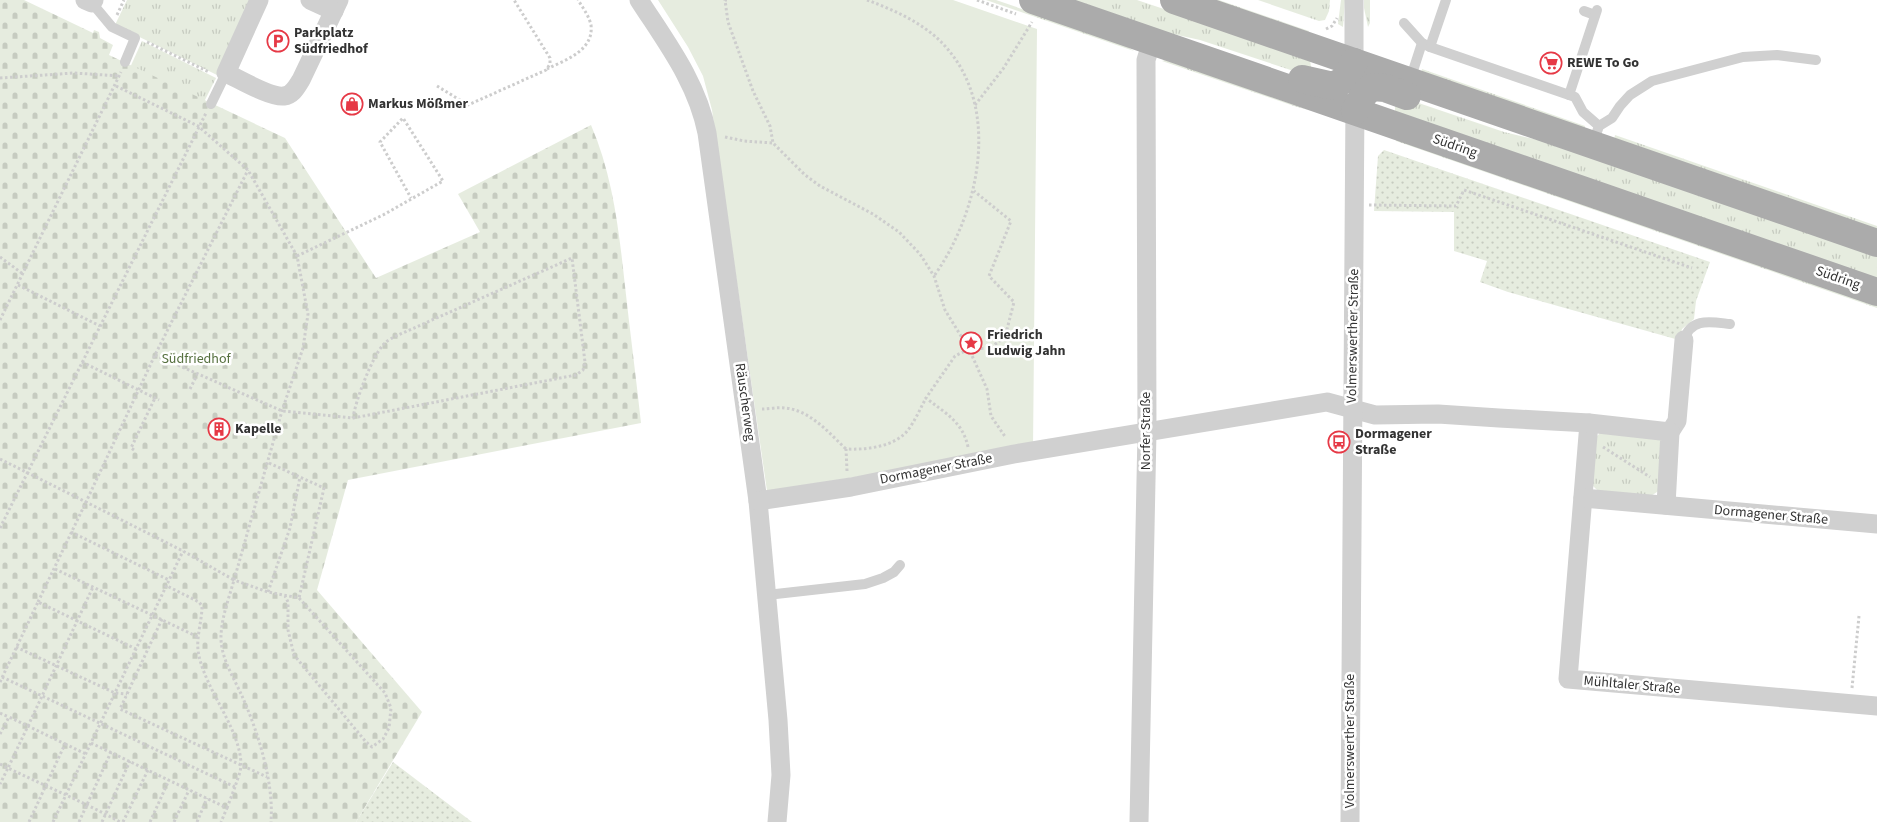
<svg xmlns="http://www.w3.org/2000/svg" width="1877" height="822" font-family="'Source Sans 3',sans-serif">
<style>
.grass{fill:url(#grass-tufts)}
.cemetery{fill:url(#cemetery-stones)}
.park{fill:#e6ecdf}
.garden{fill:url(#garden-dots)}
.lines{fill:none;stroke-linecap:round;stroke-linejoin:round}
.path{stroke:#cdcdcd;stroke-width:3;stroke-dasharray:2.5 2.5;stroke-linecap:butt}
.service{stroke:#d0d0d0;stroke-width:10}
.minor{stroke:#d0d0d0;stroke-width:19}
.primary{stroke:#ababab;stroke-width:28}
.labels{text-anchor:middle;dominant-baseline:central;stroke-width:5;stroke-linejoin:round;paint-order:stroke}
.poi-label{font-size:14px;font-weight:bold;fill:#333;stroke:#fff;text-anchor:start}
.street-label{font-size:14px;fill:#333;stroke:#fff}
.park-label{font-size:14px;fill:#56703f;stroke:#fff}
</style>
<defs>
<pattern id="grass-tufts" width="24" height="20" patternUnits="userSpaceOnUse" patternTransform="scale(1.25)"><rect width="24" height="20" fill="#e6ecdf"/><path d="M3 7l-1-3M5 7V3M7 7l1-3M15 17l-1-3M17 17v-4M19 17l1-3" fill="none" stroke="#c6cbc0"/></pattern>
<pattern id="cemetery-stones" width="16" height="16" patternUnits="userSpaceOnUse" patternTransform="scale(1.25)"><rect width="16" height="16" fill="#e6ecdf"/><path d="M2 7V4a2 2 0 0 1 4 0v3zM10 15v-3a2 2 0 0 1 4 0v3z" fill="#c6cbc0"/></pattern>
<pattern id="garden-dots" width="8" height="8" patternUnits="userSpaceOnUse" patternTransform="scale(1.25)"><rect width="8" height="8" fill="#e6ecdf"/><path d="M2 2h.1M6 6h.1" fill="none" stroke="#c6cbc0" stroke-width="1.8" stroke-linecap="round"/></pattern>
</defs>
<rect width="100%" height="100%" fill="#fff"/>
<g class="grass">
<path d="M127 0H251L217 75 115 25Z"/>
<path d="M986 0H996L1123 44 1134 51Z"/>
<path d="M1067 0H1137L1310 58 1312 77 1200 40 1150 29Z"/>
<path d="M1207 0H1219L1309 31 1308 35Z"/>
<path d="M1258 0H1330L1329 11 1325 20 1319 21Z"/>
<path d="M1341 0H1345L1343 27 1338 24Z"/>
<path d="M1364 0H1370V23L1368 27 1364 8Z"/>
<path d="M142 41 216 78 200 110 128 72Z"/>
<path d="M1165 60 1312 111 1294 106 1162 61Z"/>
<path d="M1422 69 1585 126V130L1421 74Z"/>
<path d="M1395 95 1504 132 1551 143 1877 254V279L1395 113Z"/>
<path d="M1615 135 1877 226V231L1614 140Z"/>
<path d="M1396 138 1877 303V308L1396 141Z"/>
<path d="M1603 430 1657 435 1665 443 1660 490 1651 496 1599 492 1591 484 1596 437Z"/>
</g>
<path class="cemetery" d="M0 0H24L93 33 94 30 99 32 100 38 113 45 109 55 285 138 376 278 480 232 458 194 591 125C613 176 619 231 625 286 630 332 636 377 641 423L348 480 317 590 422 712 356 822H0Z"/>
<path class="park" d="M658 0H953L1037 29 1033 449 767 491 712 110 703 76 688 47Z"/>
<g class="garden">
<path d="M1384 150 1710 262 1696 301 1694 319 1682 329 1679 340 1508 292 1480 282 1487 261 1454 251V212L1374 211 1378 156Z"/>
<path d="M393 762 472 822H356Z"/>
</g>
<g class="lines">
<g class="path">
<path d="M727 0H725L728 22 753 91 770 126 773 143 805 175 820 186 873 214 899 232 920 254 934 276 945 310 969 349 987 389 991 416 1006 438"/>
<path d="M867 0C897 11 930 26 950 52 1001 115 977 216 934 276"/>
<path d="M977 0 1016 14"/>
<path d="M117 15 124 0"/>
<path d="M1326 29 1332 26 1337 18"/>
<path d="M147 42 209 72"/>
<path d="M547 69C565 60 594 51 591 25 589 16 583 8 578 0"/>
<path d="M0 78 74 73 120 76"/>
<path d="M116 86 198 126 248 170 297 256 308 314 303 348 282 411 234 580 268 592 299 598 385 693 391 708 389 728 383 739 372 747 366 742 294 655 288 630V602L285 596"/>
<path d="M437 86 468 105 546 70 550 64V58L514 0"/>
<path d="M975 105 1003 69 1032 22"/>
<path d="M725 137 744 141 773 143"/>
<path d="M1369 205 1456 206 1464 190 1692 268"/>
<path d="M297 256 383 215 443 181 403 118 380 142 411 198"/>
<path d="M0 257 23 274"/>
<path d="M18 285 100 326"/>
<path d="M0 320 121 72"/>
<path d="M155 355 282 411 353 418 576 375 583 370 585 362 572 258 396 336C392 338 386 341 383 345 372 357 355 402 353 418"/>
<path d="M82 362 159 400"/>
<path d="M190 389 197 375"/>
<path d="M762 409C769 409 778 407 785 408 810 410 829 433 846 449"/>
<path d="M968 447C963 422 945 413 926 398L955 356 969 349 990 348 1005 337 1014 302 989 276 1011 221 974 191"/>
<path d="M1603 447 1650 477"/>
<path d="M134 450 131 448 155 398"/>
<path d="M0 459 86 502 155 355 248 170"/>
<path d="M269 463 324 488 299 598"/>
<path d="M847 471 846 449C865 450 895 447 908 430 915 421 920 409 926 398"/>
<path d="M0 528 206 113"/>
<path d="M71 532 169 580"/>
<path d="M55 569 198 637"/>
<path d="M268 592 290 528 300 477"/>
<path d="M38 602 86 502 183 551 234 580C229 598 222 616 221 635 220 657 234 678 242 696 258 732 274 782 271 822"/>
<path d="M162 619 120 709 267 777"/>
<path d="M16 647 115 693 127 694"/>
<path d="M2 677 235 787C237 780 241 772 241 764 240 729 207 692 199 656 195 639 202 623 202 606L199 602 167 586"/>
<path d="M0 682 38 602 136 649"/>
<path d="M1852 688 1859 616"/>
<path d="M0 713 9 717"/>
<path d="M0 734 9 717 28 726 93 587"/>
<path d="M91 743 227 808 221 822"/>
<path d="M65 744 86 754"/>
<path d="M0 764 8 768 0 784"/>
<path d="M227 808 235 787"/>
<path d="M29 822 65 744 28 726 8 768C45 786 84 802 120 822"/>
<path d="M53 822 183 551"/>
<path d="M79 822 111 752"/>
<path d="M102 822 130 761"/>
<path d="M123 822 148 770"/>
<path d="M150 822 169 780"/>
<path d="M174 822 189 790"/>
<path d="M197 822 207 798"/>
</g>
<g class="service">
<path d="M92 3 112 27 135 38 125 62"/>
<path d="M1584 11 1595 15"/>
<path d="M1404 23 1422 43 1430 47 1575 97 1583 112 1599 126"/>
<path d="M1430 47 1446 0"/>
<path d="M1410 80 1422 43"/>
<path d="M1569 95 1597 10"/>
<path d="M211 104 226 73"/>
<path d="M1593 143 1599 126 1612 118 1620 106 1630 95 1652 81 1743 57 1777 55 1816 60"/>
<path d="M1684 340C1691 317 1711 322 1730 324"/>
<path d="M767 595 865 584 883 578 894 572 900 565"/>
</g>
<g class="minor">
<path d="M85 0 92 3 94 0"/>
<path d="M259 0 226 73C239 79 271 98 284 96 293 95 297 86 301 80L339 0"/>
<path d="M310 0 334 11"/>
<path d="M639 0C666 42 697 82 707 133L758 501 778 720 781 775 777 822"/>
<path d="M1354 0V73"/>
<path d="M1589 423 1568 679 1877 706"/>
<path d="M1670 432 1677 421 1684 340"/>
<path d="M1583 498 1877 524"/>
<path d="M758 501 851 487 1014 454 1327 402 1375 415 1438 414 1499 418 1589 423 1670 432 1666 505"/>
<path d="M1139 822 1147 432 1146 60 1152 41"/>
<path d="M1350 822 1355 101"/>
</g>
<g class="primary">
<path d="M1033 0 1877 292"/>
<path d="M1174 0 1877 243"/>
<path d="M1302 79 1333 86 1346 79 1354 62"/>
<path d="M1355 111 1364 94 1372 87 1385 88 1407 96"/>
</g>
</g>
<defs>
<g id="parking-ring" transform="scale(1.125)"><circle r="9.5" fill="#fff" stroke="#e63946" stroke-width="1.5"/><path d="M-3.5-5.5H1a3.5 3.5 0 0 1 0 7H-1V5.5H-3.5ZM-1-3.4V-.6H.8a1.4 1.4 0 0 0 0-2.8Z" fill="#e63946"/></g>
<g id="supermarket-ring" transform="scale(1.125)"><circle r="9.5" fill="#fff" stroke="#e63946" stroke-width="1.5"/><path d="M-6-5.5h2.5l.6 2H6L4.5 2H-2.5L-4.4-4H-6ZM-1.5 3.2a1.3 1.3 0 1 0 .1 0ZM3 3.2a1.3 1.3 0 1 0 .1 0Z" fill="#e63946"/></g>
<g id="shop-ring" transform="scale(1.125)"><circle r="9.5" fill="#fff" stroke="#e63946" stroke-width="1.5"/><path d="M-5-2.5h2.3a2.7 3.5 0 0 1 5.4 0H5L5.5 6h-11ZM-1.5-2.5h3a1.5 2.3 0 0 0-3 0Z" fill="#e63946"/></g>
<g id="sight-ring" transform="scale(1.125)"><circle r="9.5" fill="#fff" stroke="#e63946" stroke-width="1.5"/><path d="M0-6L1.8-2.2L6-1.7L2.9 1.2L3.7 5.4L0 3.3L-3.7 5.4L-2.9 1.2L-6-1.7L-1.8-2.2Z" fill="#e63946"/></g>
<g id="building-ring" transform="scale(1.125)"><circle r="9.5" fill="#fff" stroke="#e63946" stroke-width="1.5"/><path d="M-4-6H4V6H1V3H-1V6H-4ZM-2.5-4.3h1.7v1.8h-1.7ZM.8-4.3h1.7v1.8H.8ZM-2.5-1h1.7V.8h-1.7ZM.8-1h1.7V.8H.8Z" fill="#e63946"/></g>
<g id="bus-ring" transform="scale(1.125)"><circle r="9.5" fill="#fff" stroke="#e63946" stroke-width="1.5"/><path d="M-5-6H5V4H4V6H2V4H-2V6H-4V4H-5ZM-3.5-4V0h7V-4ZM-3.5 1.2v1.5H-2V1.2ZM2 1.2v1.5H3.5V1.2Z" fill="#e63946"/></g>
</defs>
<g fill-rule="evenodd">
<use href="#parking-ring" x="278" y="41"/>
<use href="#supermarket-ring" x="1551" y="63"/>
<use href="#shop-ring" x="352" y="104"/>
<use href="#sight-ring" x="971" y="343"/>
<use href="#building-ring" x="219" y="429"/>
<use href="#bus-ring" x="1339" y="442"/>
</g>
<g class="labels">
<g class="poi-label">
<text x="294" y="33">Parkplatz<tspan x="294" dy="16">Südfriedhof</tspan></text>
<text x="1567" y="63">REWE To Go</text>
<text x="368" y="104">Markus Mößmer</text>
<text x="987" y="335">Friedrich<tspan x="987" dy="16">Ludwig Jahn</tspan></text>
<text x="235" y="429">Kapelle</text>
<text x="1355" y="434">Dormagener<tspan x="1355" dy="16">Straße</tspan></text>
</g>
<g class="street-label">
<text transform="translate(1455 146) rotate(19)">Südring</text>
<text transform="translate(1838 278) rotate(19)">Südring</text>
<text transform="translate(1353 336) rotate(-89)">Volmerswerther Straße</text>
<text transform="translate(745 402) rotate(82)">Räuscherweg</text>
<text transform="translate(1146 431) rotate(-90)">Norfer Straße</text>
<text transform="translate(936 469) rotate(-11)">Dormagener Straße</text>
<text transform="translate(1771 515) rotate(5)">Dormagener Straße</text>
<text transform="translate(1632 685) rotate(5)">Mühltaler Straße</text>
<text transform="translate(1350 741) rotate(-90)">Volmerswerther Straße</text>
</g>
<g class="park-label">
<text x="196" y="359">Südfriedhof</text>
</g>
</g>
</svg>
